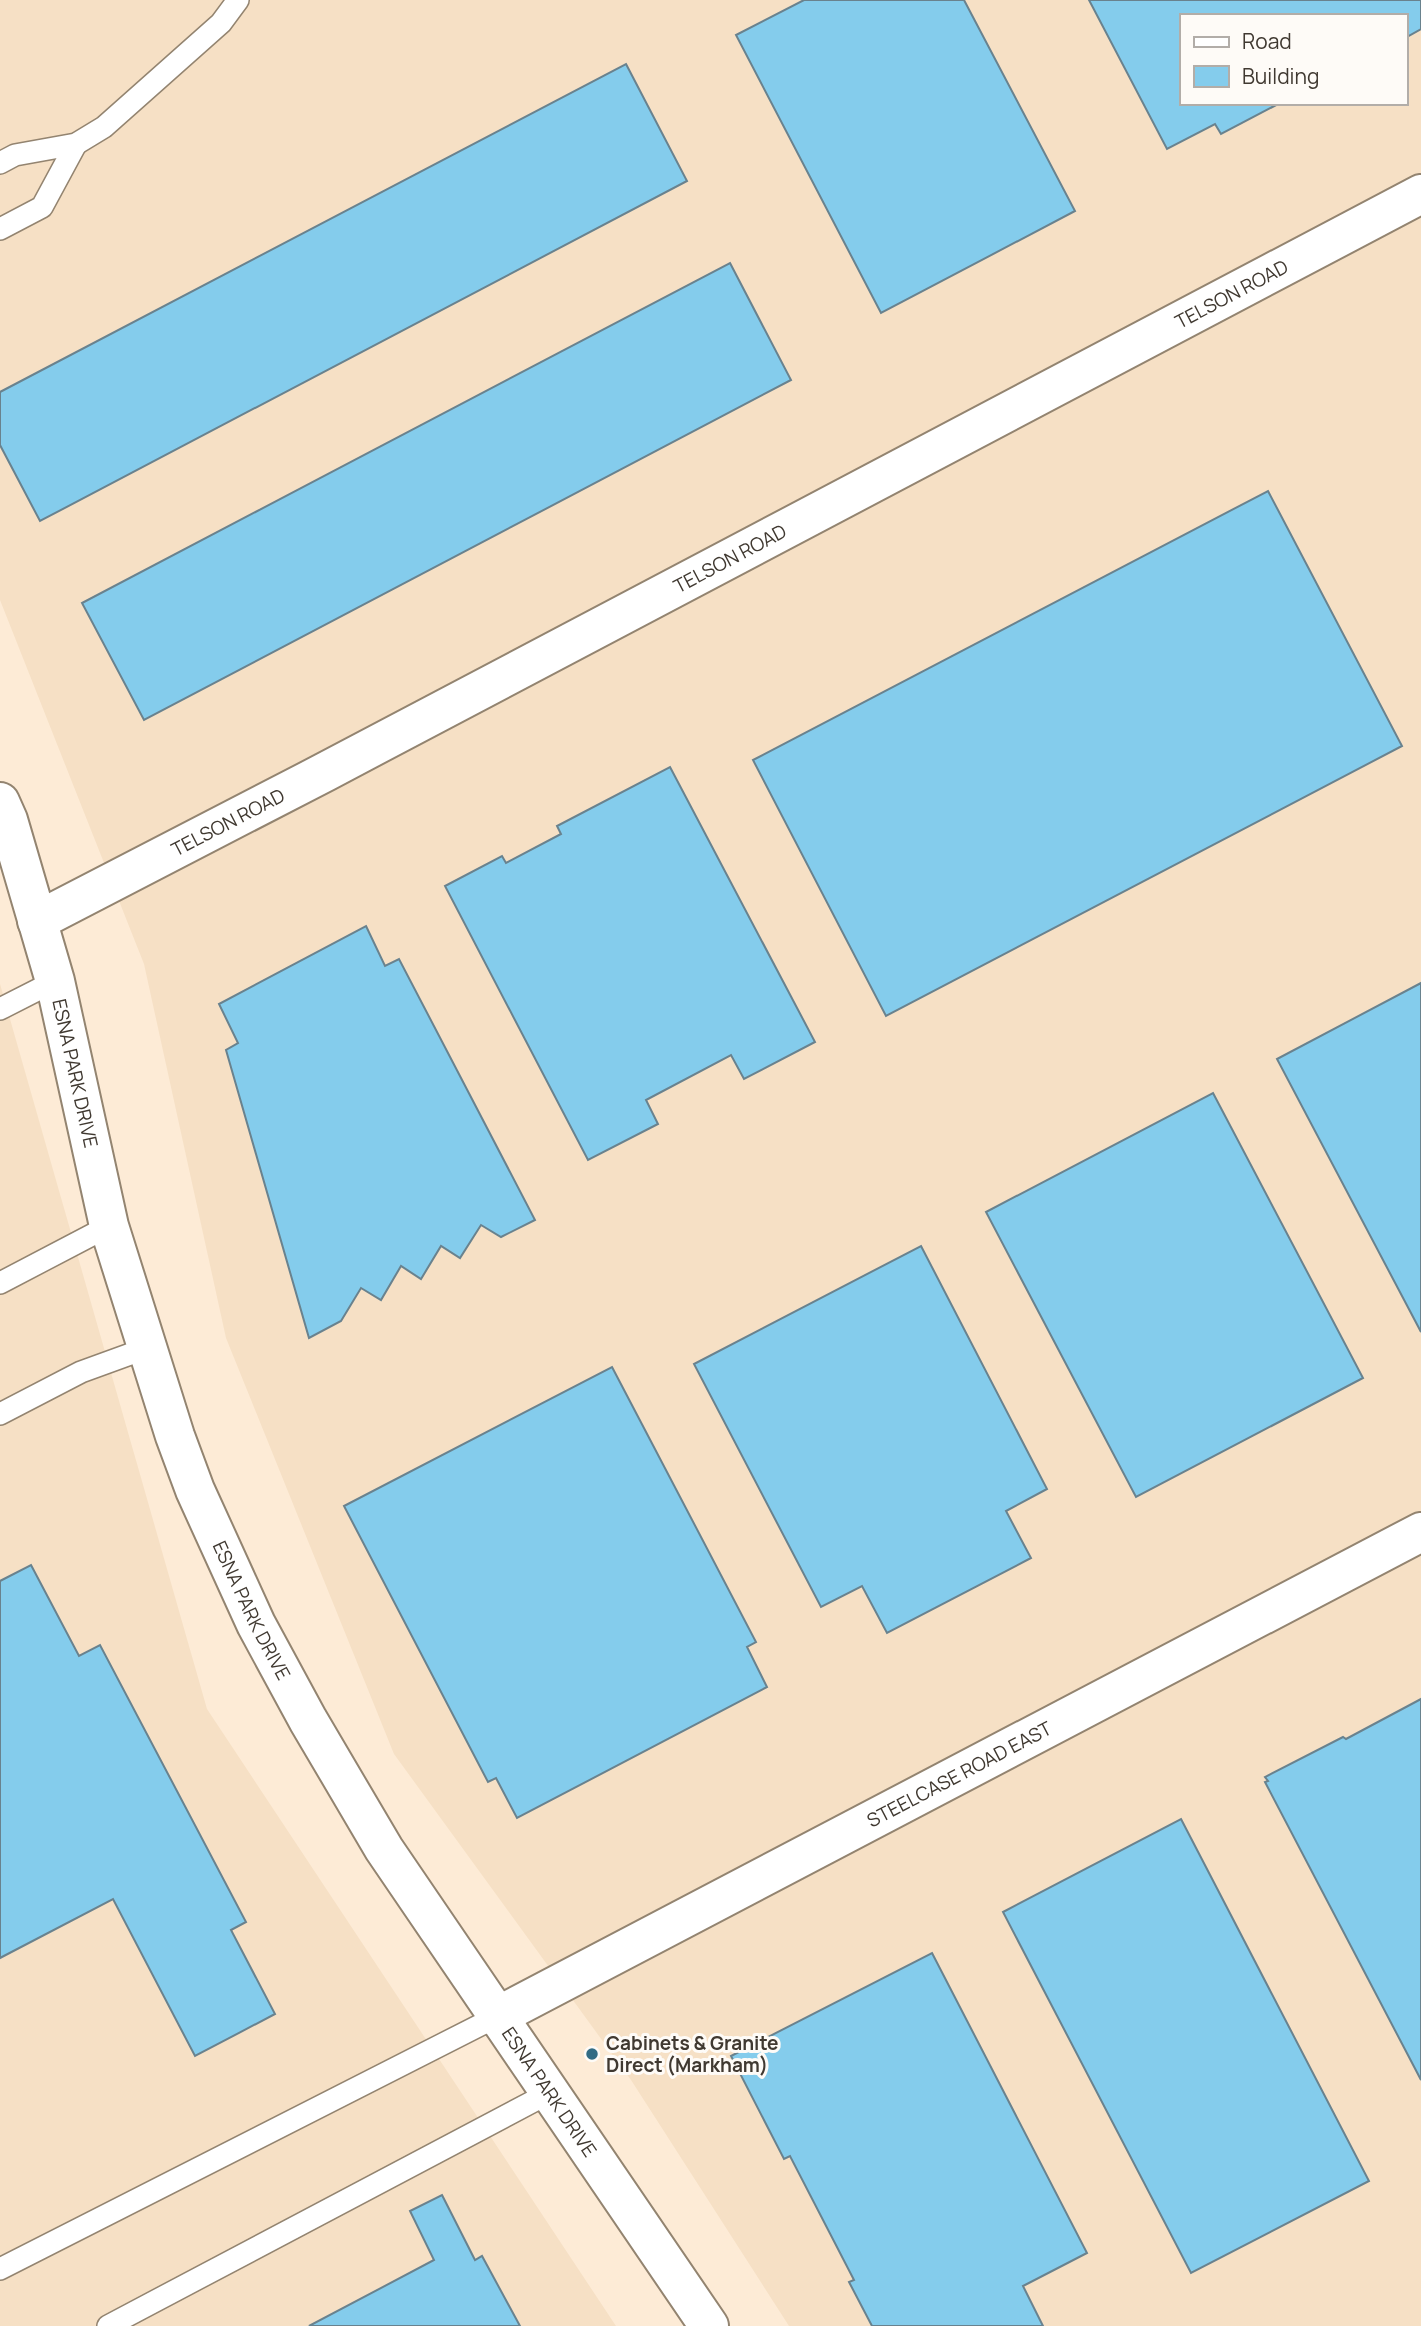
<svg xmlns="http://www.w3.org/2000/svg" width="1421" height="2326" font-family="Manrope,sans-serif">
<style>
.built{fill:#f6e0c5;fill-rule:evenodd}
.building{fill:#84ccec;stroke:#69828e;stroke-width:2}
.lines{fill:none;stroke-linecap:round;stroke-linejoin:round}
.lane-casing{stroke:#938470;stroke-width:24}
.street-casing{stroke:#938470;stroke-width:42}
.secondary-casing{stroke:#938470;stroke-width:42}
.lane{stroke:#fff;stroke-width:21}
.street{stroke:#fff;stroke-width:38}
.secondary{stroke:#fff;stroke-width:38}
.poi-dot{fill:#326c85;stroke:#fefbf7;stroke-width:2.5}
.labels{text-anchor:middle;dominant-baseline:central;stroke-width:6;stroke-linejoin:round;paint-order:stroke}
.street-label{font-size:19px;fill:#403931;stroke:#fefbf7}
.poi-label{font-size:19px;font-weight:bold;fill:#403931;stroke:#fefbf7;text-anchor:start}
</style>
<rect width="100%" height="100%" fill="#fdebd6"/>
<g class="built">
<path d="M0 0H1421V2326H789L631 2080 394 1754 226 1338 144 964 0 600ZM1181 16H1405V103H1181Z"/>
<path d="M0 984 207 1709 616 2326H0Z"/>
</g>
<g class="building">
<path d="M804 0H964L1075 211 881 313 736 35Z"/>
<path d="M1089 0H1421V29L1405 38V16H1181V103H1280L1221 134 1215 124 1167 149Z"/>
<path d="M626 64 687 181 40 521 0 445V392Z"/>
<path d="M730 263 791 380 144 720 82 603Z"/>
<path d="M1268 491 1402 746 886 1016 753 760Z"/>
<path d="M670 767 815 1042 744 1079 731 1055 646 1100 658 1124 588 1160 445 886 502 856 506 863 561 834 557 826Z"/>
<path d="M366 926 385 966 399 959 535 1220 501 1237 481 1225 460 1258 441 1246 421 1279 401 1266 381 1300 361 1288 341 1321 309 1338 226 1050 238 1043 219 1004Z"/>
<path d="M1421 983V1332L1277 1059Z"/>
<path d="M1213 1093 1363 1378 1136 1497 986 1212Z"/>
<path d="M921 1246 1047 1489 1006 1511 1031 1558 887 1633 862 1586 821 1607 694 1364Z"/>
<path d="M612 1367 756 1642 747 1647 767 1687 517 1818 496 1778 488 1782 344 1506Z"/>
<path d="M31 1565 79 1656 100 1645 246 1922 231 1930 275 2014 195 2056 113 1899 0 1958V1581Z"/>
<path d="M1421 1699V2080L1265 1782 1268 1781 1265 1777 1343 1737 1346 1739Z"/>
<path d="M1181 1819 1369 2181 1191 2273 1003 1912Z"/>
<path d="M932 1953 1087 2253 1023 2286 1043 2326H872L849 2282 854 2280 790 2156 784 2159 731 2056Z"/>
<path d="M442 2195 475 2260 482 2256 520 2326H309L434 2260 410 2211Z"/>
</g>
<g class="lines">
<g class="lane-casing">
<g id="lane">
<path d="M0 163 15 155 76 144 104 127 221 23 238 0"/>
<path d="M0 229 42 207 76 144"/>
<path d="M0 1009 55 981"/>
<path d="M0 1283 109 1226"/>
<path d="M0 1414 81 1372 147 1348"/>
<path d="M0 2269 496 2017"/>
<path d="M108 2326 549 2093"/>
</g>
</g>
<g class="street-casing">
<g id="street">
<path id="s1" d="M37 921 325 772 1421 194"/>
<path id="s2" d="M496 2017 1421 1532"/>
</g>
</g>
<g class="secondary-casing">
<g id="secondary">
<path id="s3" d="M0 802 8 820 55 981 109 1226 175 1436 195 1490 256 1624 308 1720 384 1849 709 2326"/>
</g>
</g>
<use href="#lane" class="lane"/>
<use href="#street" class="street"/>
<use href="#secondary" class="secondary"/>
</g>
<circle class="poi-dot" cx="592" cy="2054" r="7"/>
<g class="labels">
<g class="street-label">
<text stroke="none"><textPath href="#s1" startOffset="1349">TELSON ROAD</textPath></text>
<text stroke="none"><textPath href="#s1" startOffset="782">TELSON ROAD</textPath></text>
<text stroke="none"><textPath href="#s1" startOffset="215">TELSON ROAD</textPath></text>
<text stroke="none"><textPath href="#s3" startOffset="282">ESNA PARK DRIVE</textPath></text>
<text stroke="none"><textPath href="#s3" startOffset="849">ESNA PARK DRIVE</textPath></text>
<text stroke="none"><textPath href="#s2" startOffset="523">STEELCASE ROAD EAST</textPath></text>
<text stroke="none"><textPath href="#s3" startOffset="1416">ESNA PARK DRIVE</textPath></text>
</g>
<g class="poi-label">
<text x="606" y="2043">Cabinets &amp; Granite<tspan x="606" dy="22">Direct (Markham)</tspan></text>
</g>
</g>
<rect x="1180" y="14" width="228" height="91" fill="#fefbf7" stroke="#b2ada8" stroke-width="2"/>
<rect x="1194" y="37" width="35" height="10" fill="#ffffff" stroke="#b2ada8" stroke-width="2"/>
<text x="1242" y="49" font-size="21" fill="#403931">Road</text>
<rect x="1194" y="66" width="35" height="21" fill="#84ccec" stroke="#b2ada8" stroke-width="2"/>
<text x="1242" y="84" font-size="21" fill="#403931">Building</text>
</svg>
